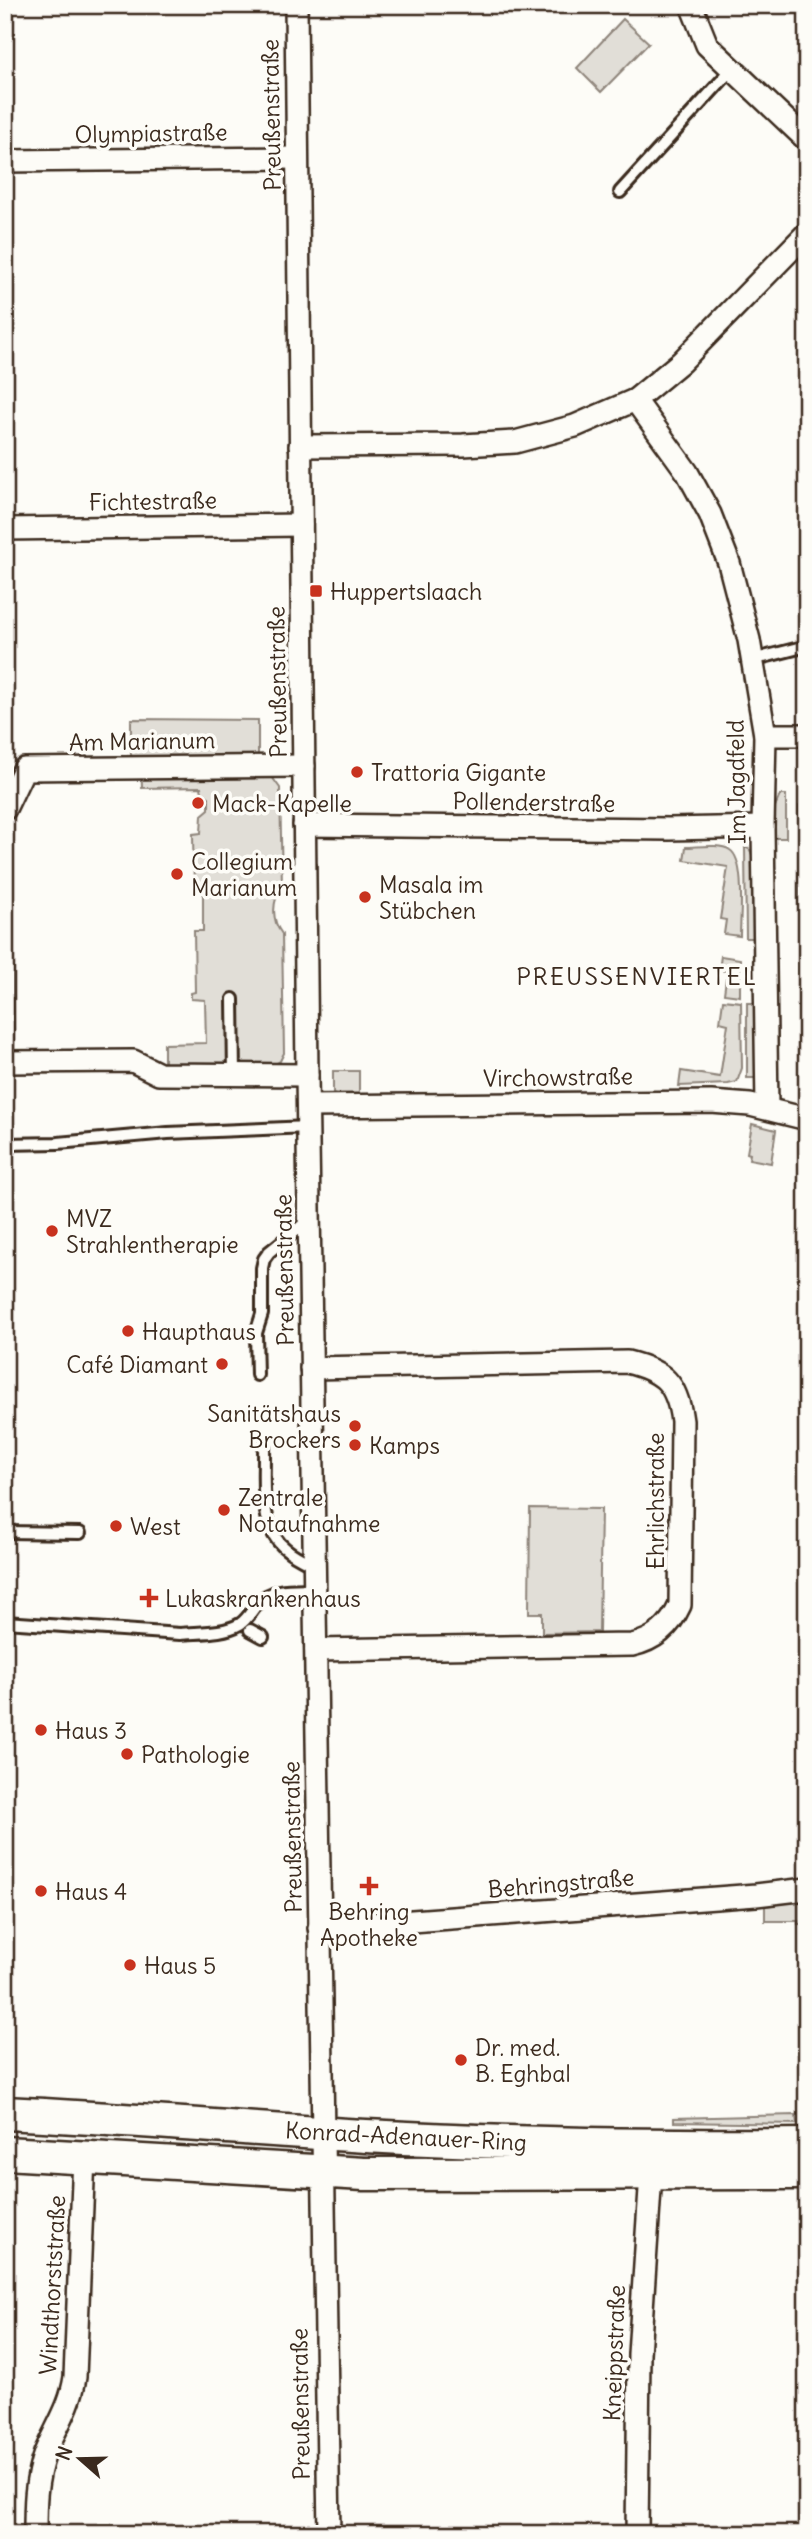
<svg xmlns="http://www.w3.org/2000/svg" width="812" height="2539" font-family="Delius,sans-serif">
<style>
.green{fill:#e1ded7;stroke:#8e847a;stroke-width:2}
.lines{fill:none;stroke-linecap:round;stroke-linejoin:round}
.lane-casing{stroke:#3b2a1e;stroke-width:16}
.street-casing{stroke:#3b2a1e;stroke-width:26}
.primary-casing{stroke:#3b2a1e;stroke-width:37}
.lane{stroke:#fdfcf7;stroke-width:10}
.street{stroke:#fdfcf7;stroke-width:21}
.primary{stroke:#fdfcf7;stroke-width:32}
.poi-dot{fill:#c8321e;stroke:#fdfcf7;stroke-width:2.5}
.labels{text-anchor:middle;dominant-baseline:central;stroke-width:7;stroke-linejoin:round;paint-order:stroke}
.street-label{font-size:23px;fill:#3b2a1e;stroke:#fdfcf7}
.poi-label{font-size:23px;fill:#3b2a1e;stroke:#fdfcf7;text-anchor:start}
.neighbourhood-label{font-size:24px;letter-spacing:2px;fill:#3b2a1e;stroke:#fdfcf7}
</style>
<rect width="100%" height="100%" fill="#fdfcf7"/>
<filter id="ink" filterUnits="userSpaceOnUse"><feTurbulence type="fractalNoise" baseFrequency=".0143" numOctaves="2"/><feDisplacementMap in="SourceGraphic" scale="14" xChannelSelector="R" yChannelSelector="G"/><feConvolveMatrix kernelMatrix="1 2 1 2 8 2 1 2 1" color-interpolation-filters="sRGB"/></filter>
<g filter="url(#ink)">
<g class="green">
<path d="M623 19 649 43 601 92 577 68Z"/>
<path d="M131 719 258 720V758L280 788 282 886C272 901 271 920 282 934L284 1053 280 1061 273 1065 164 1068V1044L206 1043 205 1000 191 999V993L195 992 194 931H203V892H194L193 834 201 833 202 815 209 809V797L202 793 201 787 142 788 141 758H131Z"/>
<path d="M780 795H786V838H772L771 816Z"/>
<path d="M799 806H807V925H800Z"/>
<path d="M5 825H10L14 1048H5Z"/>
<path d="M686 847C698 847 720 843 730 850 746 860 740 918 740 936L724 934 726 920 720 919 728 867 684 860Z"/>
<path d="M745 847 750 850 754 860V938H746Z"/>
<path d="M721 956 740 959V996L724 994 727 971 719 970Z"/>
<path d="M723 1000 741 1002 742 1068 737 1082 728 1084 679 1086 681 1071 720 1077 728 1024 720 1022Z"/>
<path d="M747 1003H755L756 1078H747Z"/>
<path d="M333 1071H359V1095L342 1096 333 1093Z"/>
<path d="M752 1124 776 1130 771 1163 749 1159 750 1154 747 1153Z"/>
<path d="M530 1508 601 1509 599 1632 542 1633V1613H529Z"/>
<path d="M807 1900V1924H798V1921H765V1906Z"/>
<path d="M796 2115 797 2124 674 2122V2118Z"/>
</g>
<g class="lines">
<g class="lane-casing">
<g id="lane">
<path d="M620 192 732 69"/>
<path d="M752 660 807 646"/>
<path d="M233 999 234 1075"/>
<path d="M5 1144 58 1143 168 1133 308 1127"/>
<path d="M257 1375 256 1333 262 1314V1268L264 1259 269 1252 309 1220"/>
<path d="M264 1444C265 1477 257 1527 286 1549 294 1556 305 1561 315 1566"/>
<path d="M5 1532 80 1533"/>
<path d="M5 1622 180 1634C199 1632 223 1634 240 1624 248 1619 252 1610 258 1603 273 1586 295 1590 315 1589"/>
<path d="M250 1630 263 1637"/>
</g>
</g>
<g class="street-casing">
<g id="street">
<path d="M296 5 307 1075 329 2534"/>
<path d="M691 5 707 45 807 140"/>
<path d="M5 161 297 158"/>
<path d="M635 400 687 472 710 514 729 563 749 640 765 735 763 827 767 1108"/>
<path d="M300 446 463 445 515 442 575 426 635 400 681 362 807 233"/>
<path d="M5 529 301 525"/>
<path d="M765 735H807"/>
<path d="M5 809 24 769 304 766"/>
<path d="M304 825 669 829 763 827"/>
<path d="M5 1062 133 1061 159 1074 307 1075"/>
<path d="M308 1106 711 1102 750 1105 807 1119"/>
<path d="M311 1368 627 1362C664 1371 677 1383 682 1421L680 1605C670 1627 655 1640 632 1645L316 1650"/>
<path d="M319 1928 756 1895 807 1889"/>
<path d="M35 2534C35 2506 35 2480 45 2453 56 2427 71 2406 75 2377L84 2157"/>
<path d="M637 2534 639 2354 651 2174"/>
</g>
</g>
<g class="primary-casing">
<g id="primary">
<path d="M5 2113C126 2119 246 2129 366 2136 513 2144 660 2146 807 2145"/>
<path d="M5 2153 364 2174 807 2173"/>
</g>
</g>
<use href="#lane" class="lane"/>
<use href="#street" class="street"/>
<use href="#primary" class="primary"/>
</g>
</g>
<g class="poi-dot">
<rect x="309" y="584" width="14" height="14" rx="3.5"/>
<circle cx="357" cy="772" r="7"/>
<circle cx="198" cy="803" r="7"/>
<circle cx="177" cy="874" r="7"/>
<circle cx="365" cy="897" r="7"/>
<circle cx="52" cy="1231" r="7"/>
<circle cx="128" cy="1331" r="7"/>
<circle cx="222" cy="1364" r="7"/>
<circle cx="355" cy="1426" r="7"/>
<circle cx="355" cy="1445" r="7"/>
<circle cx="224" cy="1510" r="7"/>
<circle cx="116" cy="1526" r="7"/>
<path d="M145.5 1587.5h7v7h7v7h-7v7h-7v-7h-7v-7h7z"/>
<circle cx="41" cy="1730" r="7"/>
<circle cx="127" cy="1754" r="7"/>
<path d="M365.5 1875.5h7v7h7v7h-7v7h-7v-7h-7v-7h7z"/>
<circle cx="41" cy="1891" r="7"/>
<circle cx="130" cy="1965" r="7"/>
<circle cx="461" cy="2060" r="7"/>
</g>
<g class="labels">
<g class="street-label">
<text transform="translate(271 115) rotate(-91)">Preußenstraße</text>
<text transform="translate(151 133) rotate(-1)">Olympiastraße</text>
<text transform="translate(153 501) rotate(-1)">Fichtestraße</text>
<text transform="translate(277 682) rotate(-91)">Preußenstraße</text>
<text transform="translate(142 741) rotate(-1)">Am Marianum</text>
<text transform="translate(736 782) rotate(-91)">Im Jagdfeld</text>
<text transform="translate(534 802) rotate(1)">Pollenderstraße</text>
<text transform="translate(558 1077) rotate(-1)">Virchowstraße</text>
<text transform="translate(284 1270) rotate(-91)">Preußenstraße</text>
<text transform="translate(655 1501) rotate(-90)">Ehrlichstraße</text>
<text transform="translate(292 1837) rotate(-91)">Preußenstraße</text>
<text transform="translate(561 1883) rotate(-5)">Behringstraße</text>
<text transform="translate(406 2136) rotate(3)">Konrad-Adenauer-Ring</text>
<text transform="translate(52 2285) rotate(-87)">Windthorststraße</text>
<text transform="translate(614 2353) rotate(-88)">Kneippstraße</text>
<text transform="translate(300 2404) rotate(-91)">Preußenstraße</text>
</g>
<g class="poi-label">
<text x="330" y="591">Huppertslaach</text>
<text x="371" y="772">Trattoria Gigante</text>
<text x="212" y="803">Mack-Kapelle</text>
<text x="191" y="861">Collegium<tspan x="191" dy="26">Marianum</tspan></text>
<text x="379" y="884">Masala im<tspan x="379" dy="26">Stübchen</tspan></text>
<text x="66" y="1218">MVZ<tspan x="66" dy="26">Strahlentherapie</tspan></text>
<text x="142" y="1331">Haupthaus</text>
<text x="208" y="1364" text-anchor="end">Café Diamant</text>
<text x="341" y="1413" text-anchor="end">Sanitätshaus<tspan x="341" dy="26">Brockers</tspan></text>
<text x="369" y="1445">Kamps</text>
<text x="238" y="1497">Zentrale<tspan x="238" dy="26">Notaufnahme</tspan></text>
<text x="130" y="1526">West</text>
<text x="165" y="1598">Lukaskrankenhaus</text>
<text x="55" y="1730">Haus 3</text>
<text x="141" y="1754">Pathologie</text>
<text x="55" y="1891">Haus 4</text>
<text x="369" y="1911" text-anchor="middle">Behring<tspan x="369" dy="26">Apotheke</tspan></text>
<text x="144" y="1965">Haus 5</text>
<text x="475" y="2047">Dr. med.<tspan x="475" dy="26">B. Eghbal</tspan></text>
</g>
<g class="neighbourhood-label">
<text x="637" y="976">PREUSSENVIERTEL</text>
</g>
</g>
<rect width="812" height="2539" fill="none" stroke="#fdfcf7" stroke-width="28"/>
<rect x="14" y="14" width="784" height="2511" fill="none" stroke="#3b2a1e" stroke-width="2.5" filter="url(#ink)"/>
<g transform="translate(80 2459) rotate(290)" stroke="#fdfcf7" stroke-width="5" paint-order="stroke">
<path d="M0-5L12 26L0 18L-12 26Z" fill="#3b2a1e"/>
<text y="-10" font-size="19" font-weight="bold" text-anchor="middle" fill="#3b2a1e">N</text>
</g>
</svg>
